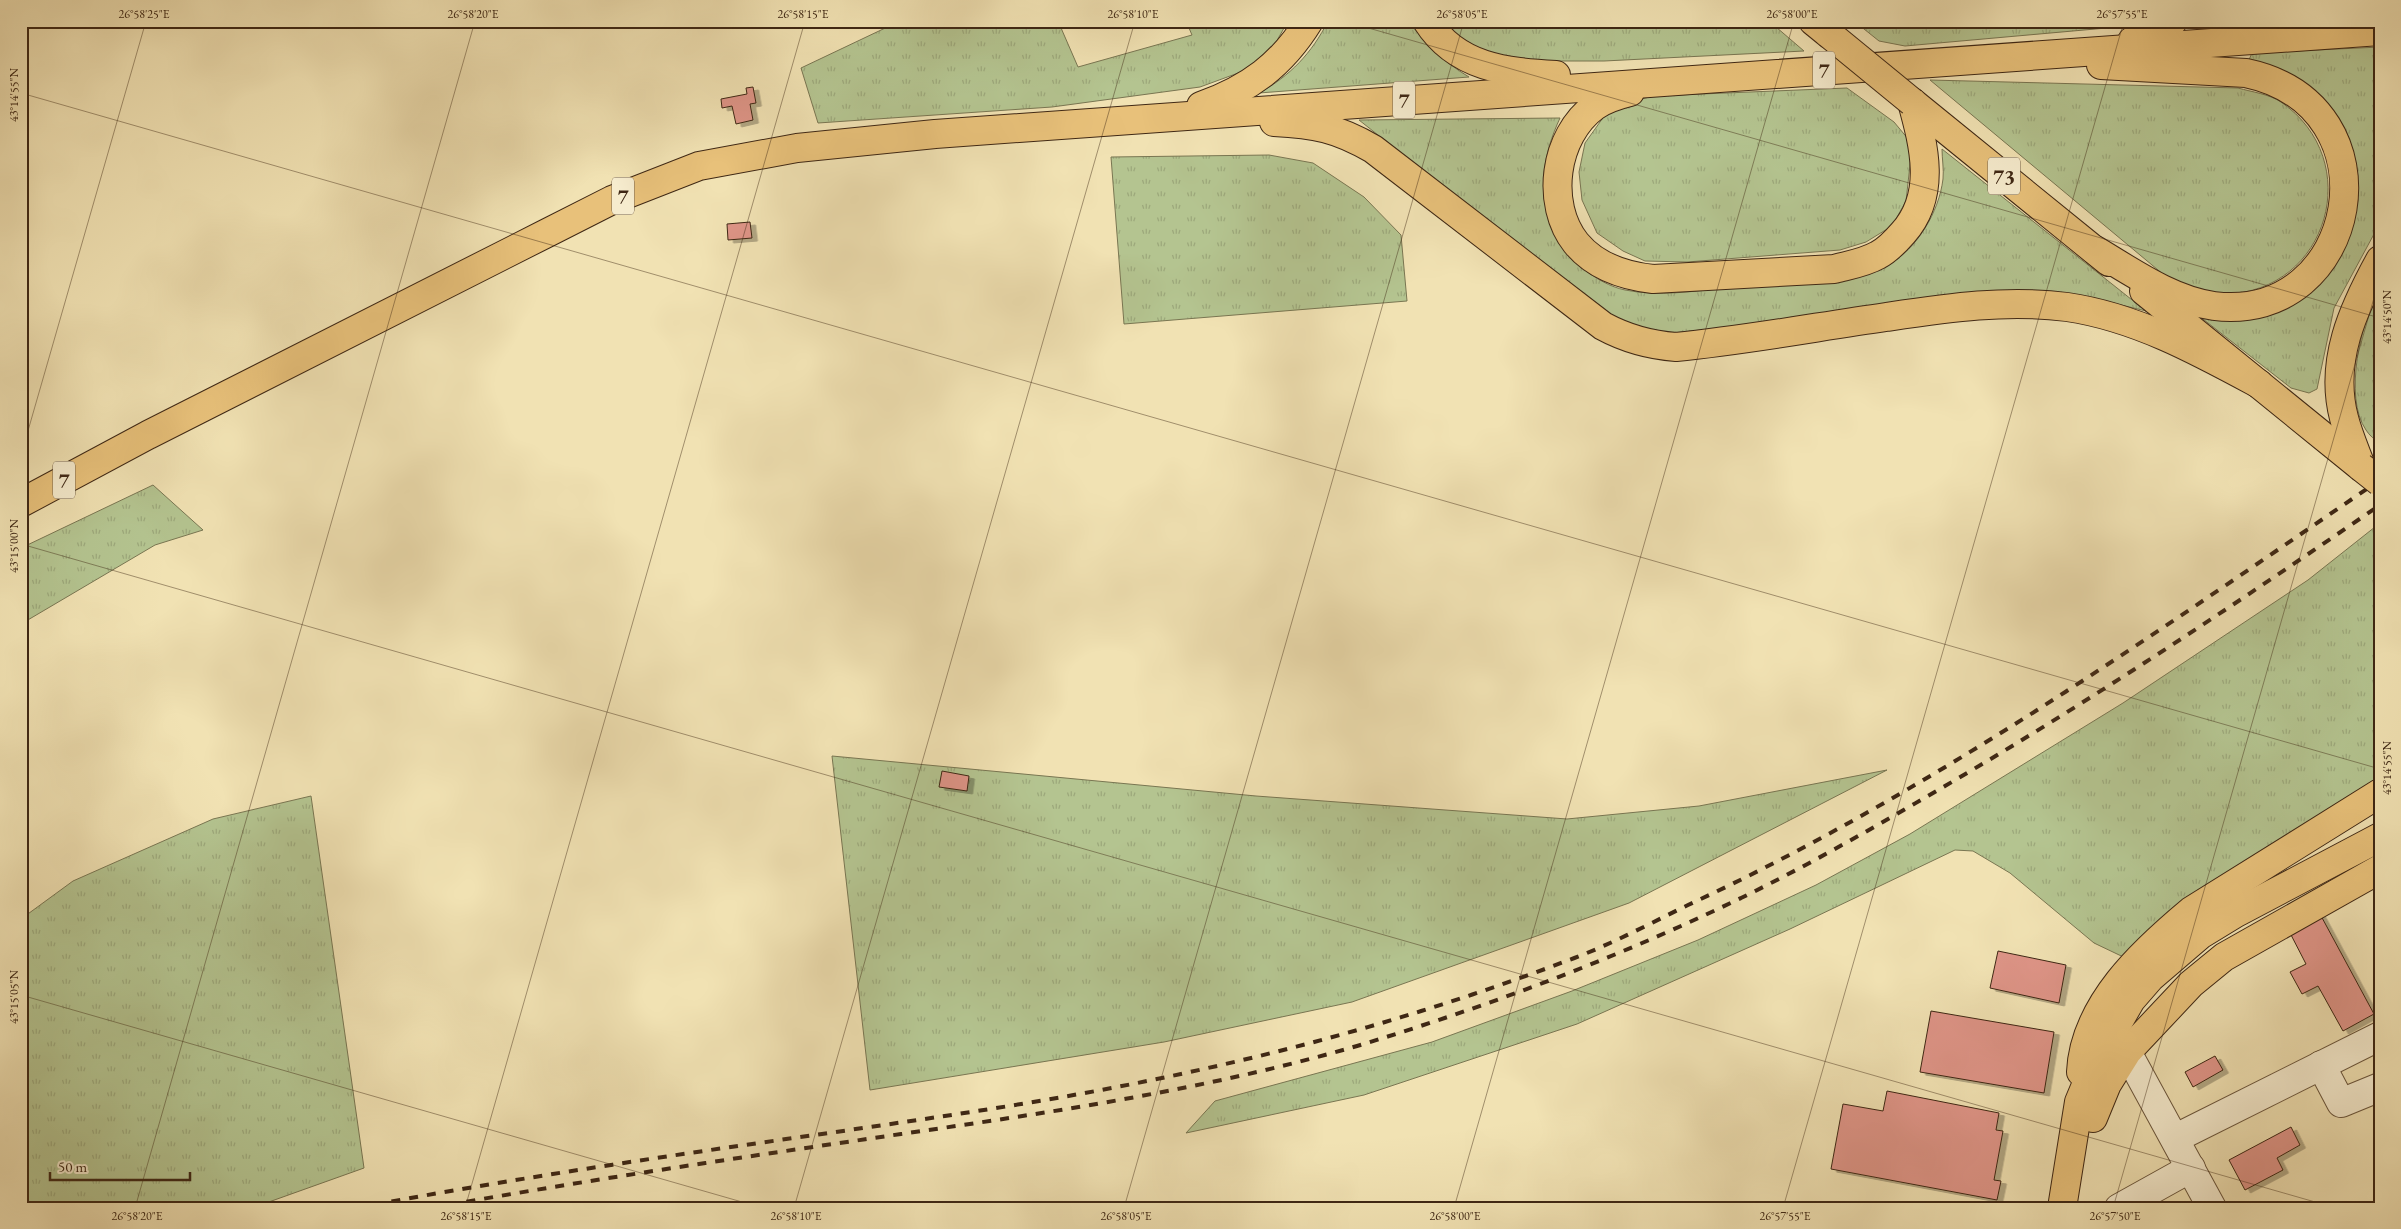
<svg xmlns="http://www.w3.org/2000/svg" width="2401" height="1229" font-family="'EB Garamond',serif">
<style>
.grass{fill:url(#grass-tufts);stroke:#797652}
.building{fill:#df9588;stroke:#3e2714;filter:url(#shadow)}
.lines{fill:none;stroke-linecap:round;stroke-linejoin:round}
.minor-casing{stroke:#6b563c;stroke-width:30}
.major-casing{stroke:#3e2714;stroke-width:30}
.minor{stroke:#f6ecce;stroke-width:28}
.major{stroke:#e8c17a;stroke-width:28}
.rail{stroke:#3e2714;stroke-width:4;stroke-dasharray:9 9;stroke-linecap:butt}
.major-bridge-casing{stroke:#3e2714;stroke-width:30;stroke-linecap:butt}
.major-bridge{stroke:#e8c17a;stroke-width:28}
.ticks{fill:none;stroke:#3e2714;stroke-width:1;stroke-opacity:0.45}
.labels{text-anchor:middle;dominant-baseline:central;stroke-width:4.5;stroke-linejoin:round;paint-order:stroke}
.shield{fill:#f6ecce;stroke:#75624c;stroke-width:1}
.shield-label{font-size:21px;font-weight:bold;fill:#3e2714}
.neatline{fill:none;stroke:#3e2714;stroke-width:2}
.ticks-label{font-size:12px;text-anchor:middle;fill:#3e2714}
</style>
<defs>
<pattern id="grass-tufts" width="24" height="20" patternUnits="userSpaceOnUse" patternTransform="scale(1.25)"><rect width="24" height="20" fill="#b4c490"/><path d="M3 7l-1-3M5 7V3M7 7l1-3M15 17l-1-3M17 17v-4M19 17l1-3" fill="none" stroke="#9ca87b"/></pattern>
<filter id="shadow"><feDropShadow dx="5.5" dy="3" stdDeviation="0" flood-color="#0004"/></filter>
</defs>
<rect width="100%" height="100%" fill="#f1e2b3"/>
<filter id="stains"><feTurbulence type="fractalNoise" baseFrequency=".004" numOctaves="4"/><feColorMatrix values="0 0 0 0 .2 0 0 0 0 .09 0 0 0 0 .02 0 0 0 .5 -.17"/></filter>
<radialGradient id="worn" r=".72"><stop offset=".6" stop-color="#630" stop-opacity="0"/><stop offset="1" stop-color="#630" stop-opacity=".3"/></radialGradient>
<g class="grass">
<path d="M900 21H1058L1078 67 1192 35 1186 21H1288L1271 51 1241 72 1200 87 1052 107 818 123 801 68Z"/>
<path d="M1328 21H1409C1426 45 1444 62 1469 77L1259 93C1290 76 1312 53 1328 21Z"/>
<path d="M1446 21H1769L1804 51 1604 61H1530L1488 54 1457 35Z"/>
<path d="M1854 21H2148L2140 25 1905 46 1879 41Z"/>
<path d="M2199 21H2311L2202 30Z"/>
<path d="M2380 47V223L2334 308 2317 389 2309 393 2291 388 2194 312 2312 283 2348 143 2320 97 2281 69 2248 62 2252 53Z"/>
<path d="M1930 80 2238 88C2252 92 2269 94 2281 102 2366 160 2329 292 2225 294 2209 295 2191 288 2176 285Z"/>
<path d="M1847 88 1894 122 1909 140 1911 156 1906 201 1892 226 1866 242 1840 250 1687 262 1645 261 1623 251 1597 233 1582 200 1579 172 1585 143 1605 115 1623 104 1653 96Z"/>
<path d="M1560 118C1543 155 1537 190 1552 228 1563 256 1596 284 1625 290 1659 297 1693 291 1727 288 1773 284 1818 280 1863 275 1872 272 1881 269 1888 265 1917 249 1939 212 1943 179 1944 170 1942 158 1942 149L2146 311 2105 301 2055 294 1662 334 1628 326 1602 312 1359 120Z"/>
<path d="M1269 155 1313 163 1364 197 1401 235 1407 301 1124 324 1111 157Z"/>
<path d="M2380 287V444C2375 440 2369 435 2366 430 2343 397 2361 320 2380 287Z"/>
<path d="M153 485 203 530 155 545 21 624V548Z"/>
<path d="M2380 523V793L2136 963 2094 943 2010 873 1973 851 1955 850 1790 929 1577 1024 1364 1095 1186 1133 1215 1101 1432 1042 1572 991 1698 940 1816 885 1910 834 2123 703 2308 580Z"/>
<path d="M832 756 1256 796 1567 819 1699 806 1887 770 1629 903 1352 1002 1164 1042 870 1090Z"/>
<path d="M311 796 364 1168 252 1208H21V919L73 881 213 819Z"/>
</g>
<g class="building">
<path d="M753 87 756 103 750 104 753 120 736 124 732 106 722 108 721 99 747 94 746 88Z"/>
<path d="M750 222 752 238 728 240 727 224Z"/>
<path d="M942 771 969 776 967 791 939 787Z"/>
<path d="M2320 914 2374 1014 2343 1031 2318 986 2302 994 2290 972 2306 964 2289 931Z"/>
<path d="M1998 951 2066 965 2059 1003 1990 988Z"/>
<path d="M1931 1011 2054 1032 2044 1093 1920 1072Z"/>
<path d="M2215 1056 2223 1070 2193 1087 2185 1072Z"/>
<path d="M1887 1091 1999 1113 1996 1130 2003 1131 1994 1180 2001 1181 1997 1200 1831 1169 1843 1104 1883 1111Z"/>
<path d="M2291 1127 2300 1145 2277 1158 2283 1170 2245 1190 2229 1160Z"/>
</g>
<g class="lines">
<g class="minor-casing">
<g id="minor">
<path d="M2127 1052 2212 1208"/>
<path d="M2321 1065 2341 1103 2380 1087"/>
<path d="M2176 1138 2380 1036"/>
<path d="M2119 1208 2191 1168"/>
</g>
</g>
<g class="major-casing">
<g id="major">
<path d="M1427 21C1457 68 1506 72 1556 75"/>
<path d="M1813 21 1829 34"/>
<path d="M2132 41 2165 29 2173 21"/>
<path d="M1630 92C1618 95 1605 99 1595 106 1554 136 1545 204 1576 243 1595 266 1625 276 1653 279L1834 269C1849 265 1864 263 1878 255 1888 250 1896 241 1903 233 1937 195 1924 146 1912 102"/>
<path d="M1912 102 2109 262"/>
<path d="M1201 106C1249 89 1282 65 1309 21"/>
<path d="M1274 122C1315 124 1337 128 1373 149L1603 326C1627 339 1649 345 1676 347 1747 340 1816 327 1886 317 1947 308 2006 299 2067 307 2136 317 2198 351 2259 384"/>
<path d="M2095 250C2132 272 2171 300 2214 306 2359 324 2401 106 2246 73L2101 65"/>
<path d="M2144 291 2361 467"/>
<path d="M2361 466C2355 450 2348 434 2344 418 2329 361 2353 309 2380 260"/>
<path d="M21 503 148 435 547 233 612 200 699 166 797 148 935 134 2380 31"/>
<path d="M2081 1072C2084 1005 2143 951 2191 911L2380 793"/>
<path d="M2093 1118 2107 1084 2127 1052 2191 984 2224 957 2380 869"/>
<path d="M2062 1208 2079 1102 2097 1059 2131 1000 2151 977 2200 935 2236 913 2380 837"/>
</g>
</g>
<use href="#minor" class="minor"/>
<use href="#major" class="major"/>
<g class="rail">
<path d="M356 1208C511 1179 666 1156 822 1134 931 1118 1040 1103 1147 1081 1291 1052 1432 1012 1569 960 1610 945 1649 924 1688 905 1932 792 2158 631 2380 480"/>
<path d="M431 1208C587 1180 744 1157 901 1134 1054 1112 1209 1089 1357 1046 1489 1006 1617 958 1741 898 1811 864 1878 825 1945 786 2094 699 2237 603 2380 505"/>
</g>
<g class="major-bridge-casing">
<g id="major-bridge">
<path d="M1829 34 1912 102"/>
<path d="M2361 467 2380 482"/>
</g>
</g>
<use href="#major-bridge" class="major-bridge"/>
</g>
<path class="ticks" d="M1344 21 2380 318M21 93 2380 769M21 455 146 21M21 544 2336 1208M21 995 763 1208M135 1208 475 21M465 1208 805 21M794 1208 1135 21M1124 1208 1464 21M1454 1208 1794 21M1783 1208 2124 21M2113 1208 2380 277"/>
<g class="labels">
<g class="shield">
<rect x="1813" y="51.5" width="22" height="37" rx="4"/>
<rect x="1393" y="81.5" width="22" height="37" rx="4"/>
<rect x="1988" y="157.5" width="32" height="37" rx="4"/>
<rect x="612" y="177.5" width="22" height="37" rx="4"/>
<rect x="53" y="461.5" width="22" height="37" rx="4"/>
</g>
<g class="shield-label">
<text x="1824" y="70">7</text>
<text x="1404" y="100">7</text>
<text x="2004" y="176">73</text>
<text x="623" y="196">7</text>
<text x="64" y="480">7</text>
</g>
</g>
<rect width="2401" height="1229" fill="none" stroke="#f1e2b3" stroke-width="55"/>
<path d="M50 1172v8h140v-8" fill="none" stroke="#3e2714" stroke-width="2.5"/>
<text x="58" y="1172" font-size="15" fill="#3e2714" stroke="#f6ecce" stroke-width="4" paint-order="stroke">50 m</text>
<rect x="28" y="28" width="2346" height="1174" class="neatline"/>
<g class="ticks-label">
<text x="144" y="18">26°58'25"E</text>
<text x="473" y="18">26°58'20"E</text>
<text x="803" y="18">26°58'15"E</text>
<text x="1133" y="18">26°58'10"E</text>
<text x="1462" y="18">26°58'05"E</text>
<text x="1792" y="18">26°58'00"E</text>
<text x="2122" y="18">26°57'55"E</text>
<text transform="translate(14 95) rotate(-90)" y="4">43°14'55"N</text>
<text transform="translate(2387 317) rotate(-90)" y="4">43°14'50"N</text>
<text transform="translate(14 546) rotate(-90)" y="4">43°15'00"N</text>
<text transform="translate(2387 768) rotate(-90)" y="4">43°14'55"N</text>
<text transform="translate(14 997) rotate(-90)" y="4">43°15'05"N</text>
<text x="137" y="1220">26°58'20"E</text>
<text x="466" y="1220">26°58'15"E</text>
<text x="796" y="1220">26°58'10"E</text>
<text x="1126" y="1220">26°58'05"E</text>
<text x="1455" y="1220">26°58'00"E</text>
<text x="1785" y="1220">26°57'55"E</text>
<text x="2115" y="1220">26°57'50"E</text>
</g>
<rect width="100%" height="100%" filter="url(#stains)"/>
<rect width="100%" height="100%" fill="url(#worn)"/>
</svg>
